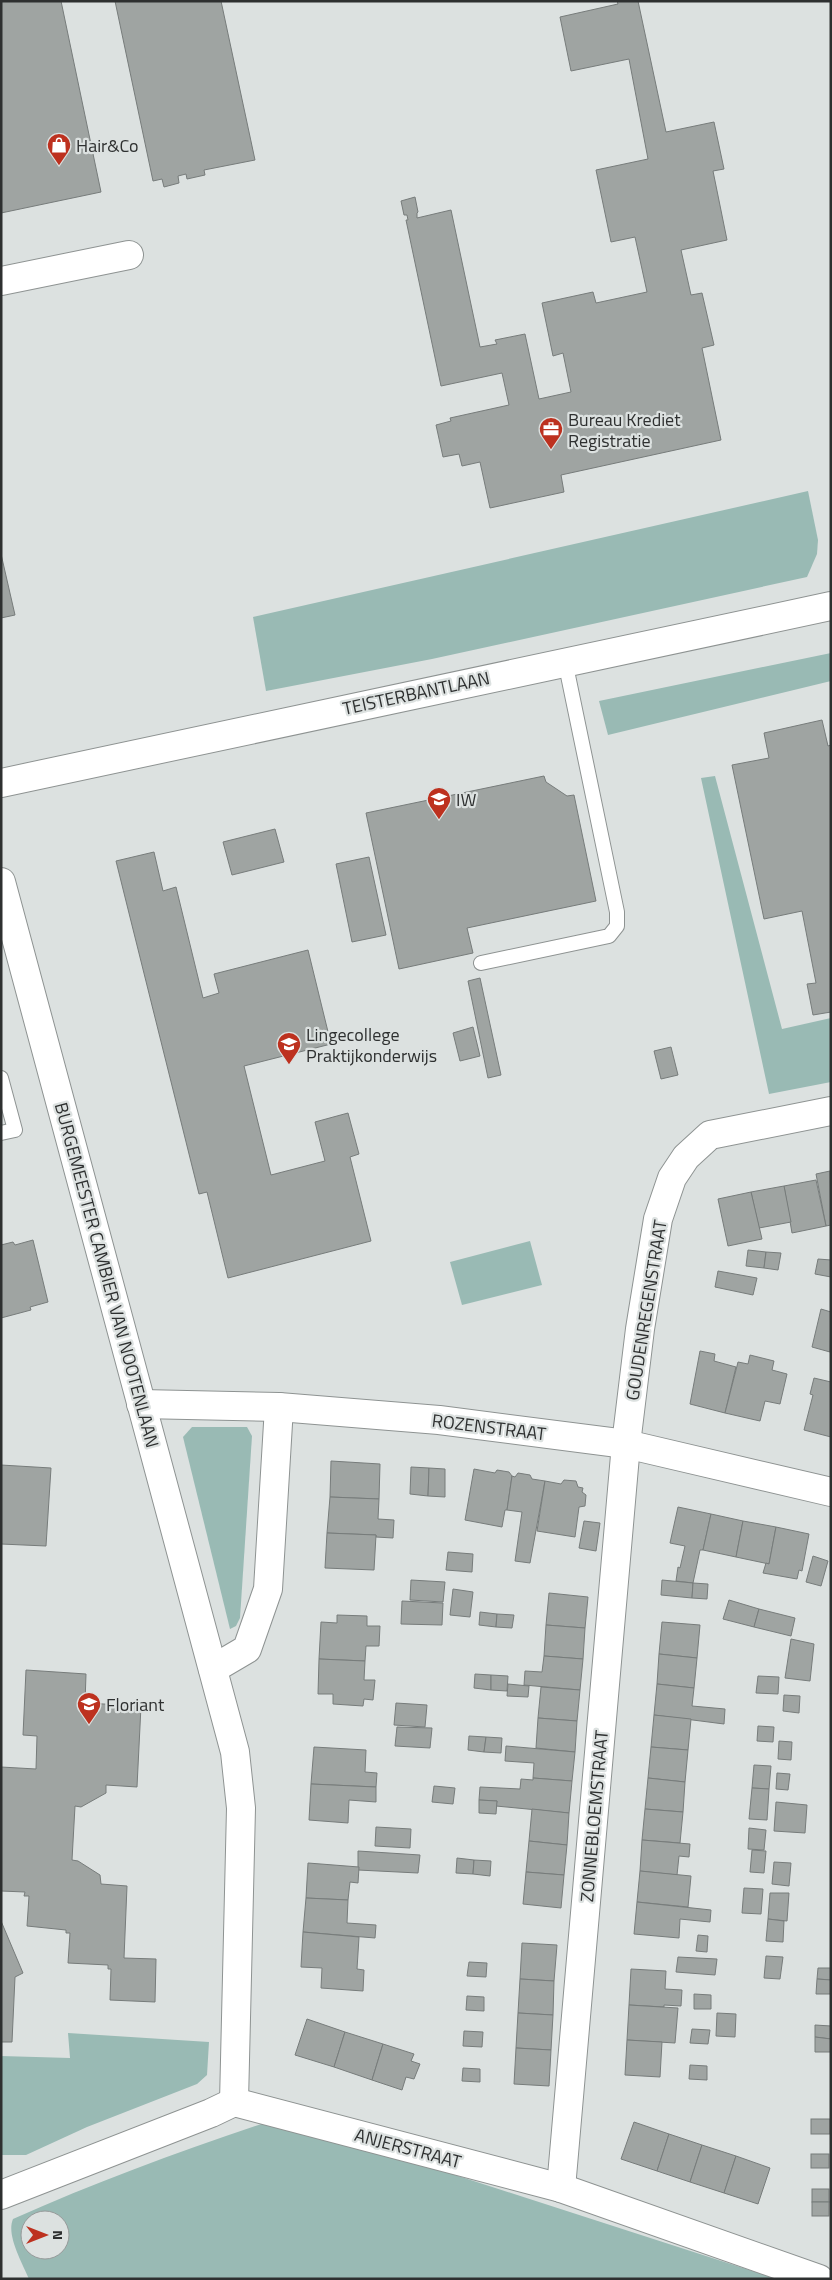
<svg xmlns="http://www.w3.org/2000/svg" width="832" height="2280" font-family="'Titillium Web',sans-serif">
<style>
.green{fill:#99bab4;fill-rule:evenodd}
.building{fill:#9fa4a2;stroke:#777c7b}
.lines{fill:none;stroke-linecap:round;stroke-linejoin:round}
.service-casing{stroke:#8e9392;stroke-width:16}
.minor-casing{stroke:#8e9392;stroke-width:30}
.tertiary-casing{stroke:#8e9392;stroke-width:30}
.service{stroke:#fff;stroke-width:14}
.minor{stroke:#fff;stroke-width:28}
.tertiary{stroke:#fff;stroke-width:28}
.labels{text-anchor:middle;dominant-baseline:central;stroke-width:4.5;stroke-linejoin:round;paint-order:stroke}
.poi-label{font-size:18px;fill:#2e3030;stroke:#dce1e0;text-anchor:start}
.street-label{font-size:18px;fill:#2e3030;stroke:#dce1e0}
</style>
<rect width="100%" height="100%" fill="#dce1e0"/>
<g class="green">
<path d="M808 491 818 540 817 554 807 577 432 659 266 691 253 617Z"/>
<path d="M831 653V681L608 735 599 701Z"/>
<path d="M715 776 782 1029 831 1018V1082L769 1094 701 778Z"/>
<path d="M530 1241 542 1285 462 1305 450 1262Z"/>
<path d="M192 1427H247L252 1436 240 1618 236 1626 230 1629 183 1437Z"/>
<path d="M68 2033 209 2042 207 2075 197 2084 87 2127 26 2155H1V2056L70 2058Z"/>
<path d="M279 2118 777 2279H29C22 2262 6 2235 13 2219 100 2180 189 2148 279 2118ZM30 2220H60V2250H30Z"/>
</g>
<g class="building">
<path d="M1 1H61L101 192 1 213Z"/>
<path d="M115 1H221L255 160 204 170 205 175 187 179 186 174 178 176 179 183 164 187 162 179 153 181Z"/>
<path d="M617 1H638L666 132 714 122 724 169 713 171 727 240 681 250 691 295 702 293 714 345 702 348 721 440 561 475 564 492 490 508 480 462 462 466 459 454 443 457 436 425 451 421 450 418 509 405 502 373 441 386 406 220H408L407 215H404L401 201 415 197 418 212 417 213V218L451 210 480 347 497 344 495 340 525 334 539 399 571 392 563 353 553 356 542 303 593 292 596 303 647 292 635 237 611 242 596 170 648 159 629 59 571 71 560 17 618 4Z"/>
<path d="M1 554 15 615 1 618Z"/>
<path d="M822 720 828 746 831 745V1012L813 1015 807 984 816 983 802 911 764 919 732 765 769 758 764 733Z"/>
<path d="M544 776 546 782 567 796 574 795 596 901 467 928 473 953 399 969 366 813Z"/>
<path d="M275 829 284 862 232 875 223 842Z"/>
<path d="M154 852 163 891 176 887 203 998 219 993 214 974 308 950 331 1044 244 1066 271 1175 325 1161 315 1122 348 1113 359 1154 350 1157 371 1241 228 1278 207 1192 199 1194 116 861Z"/>
<path d="M369 857 386 935 352 942 336 864Z"/>
<path d="M480 978 501 1075 488 1078 468 981Z"/>
<path d="M473 1027 480 1056 460 1061 453 1033Z"/>
<path d="M671 1047 678 1075 661 1079 654 1051Z"/>
<path d="M830 1171 831 1225 826 1226 816 1174Z"/>
<path d="M816 1180 826 1226 792 1233 784 1186Z"/>
<path d="M784 1186 791 1222 759 1228 751 1192Z"/>
<path d="M751 1192 762 1239 728 1246 718 1199Z"/>
<path d="M33 1240 48 1302 30 1307 31 1310 1 1318V1245L13 1242 15 1245Z"/>
<path d="M748 1250 766 1252 764 1268 746 1266Z"/>
<path d="M766 1252 781 1253 778 1270 764 1268Z"/>
<path d="M818 1259 831 1260V1277L815 1274Z"/>
<path d="M718 1271 757 1278 753 1295 715 1287Z"/>
<path d="M821 1309 831 1312 830 1352 812 1347Z"/>
<path d="M700 1351 715 1354 714 1361 736 1367 725 1413 690 1404Z"/>
<path d="M750 1355 774 1361 772 1370 787 1374 780 1404 765 1401 760 1421 725 1413 738 1362 748 1364Z"/>
<path d="M814 1378 831 1382V1437L804 1430 813 1395 810 1394Z"/>
<path d="M331 1461 380 1464 379 1499 330 1497Z"/>
<path d="M1 1465 51 1468 46 1546 1 1544Z"/>
<path d="M411 1467 429 1468 428 1496 410 1494Z"/>
<path d="M429 1468 445 1469V1497L428 1496Z"/>
<path d="M474 1469 495 1473 497 1470 509 1472 512 1476 507 1510H505L502 1527 465 1520Z"/>
<path d="M518 1473 530 1475 532 1479 545 1481 530 1563 515 1561 522 1512 507 1510 512 1476 515 1477Z"/>
<path d="M564 1480 576 1481 578 1487 583 1488 582 1492 586 1495 585 1506 579 1507 575 1537 537 1531 545 1481 561 1484Z"/>
<path d="M330 1497 379 1499 378 1519 394 1520 393 1538 376 1537V1535L327 1533Z"/>
<path d="M678 1507 711 1514 703 1550H700L693 1583 676 1581 678 1567 680 1568 685 1546 670 1543Z"/>
<path d="M711 1514 743 1521 736 1557 703 1550Z"/>
<path d="M584 1521 600 1523 596 1551 579 1548Z"/>
<path d="M743 1521 776 1527 769 1564 736 1557Z"/>
<path d="M776 1527 809 1534 802 1571 799 1570 797 1579 763 1573 766 1563 769 1564Z"/>
<path d="M327 1533 376 1535 374 1570 325 1568Z"/>
<path d="M448 1552 473 1554 472 1572 446 1570Z"/>
<path d="M813 1556 828 1561 821 1586 806 1582Z"/>
<path d="M411 1580 445 1582 443 1602 410 1600Z"/>
<path d="M662 1580 693 1583 692 1598 661 1595Z"/>
<path d="M693 1583 708 1584 707 1599 692 1598Z"/>
<path d="M453 1589 473 1592 470 1617 450 1615Z"/>
<path d="M549 1593 588 1597 585 1628 546 1625Z"/>
<path d="M729 1600 759 1609 754 1627 723 1619Z"/>
<path d="M402 1601 443 1603 442 1625 401 1624Z"/>
<path d="M759 1609 795 1618 791 1636 754 1627Z"/>
<path d="M480 1612 497 1614 496 1627 479 1625Z"/>
<path d="M497 1614 514 1615 512 1628 496 1627Z"/>
<path d="M337 1615 367 1616V1626H380L379 1646H366L365 1661 319 1659 321 1622 337 1623Z"/>
<path d="M662 1622 700 1625 697 1658 659 1654Z"/>
<path d="M546 1625 585 1628 583 1659 544 1656Z"/>
<path d="M791 1639 814 1644 810 1681 785 1678Z"/>
<path d="M659 1654 697 1658 694 1688 657 1684Z"/>
<path d="M544 1656 583 1659 580 1690 524 1685 525 1671 542 1672Z"/>
<path d="M319 1659 365 1661 364 1680H375L373 1700 364 1699 363 1706 333 1704V1694H318Z"/>
<path d="M26 1670 86 1674 85 1703 141 1706 137 1787 106 1785V1793L81 1807 75 1806 72 1860 78 1861 100 1875 101 1884 127 1886 124 1958 156 1959 155 2002 110 2000 111 1969H108V1965L68 1963 70 1933H66V1930L27 1926 29 1896H24L25 1892 1 1891V1767L36 1769 37 1736 23 1735Z"/>
<path d="M475 1674 491 1675V1690L474 1688Z"/>
<path d="M491 1675 508 1676 507 1691 491 1690Z"/>
<path d="M758 1676 779 1677 778 1694 756 1693Z"/>
<path d="M508 1684 529 1686 528 1697 507 1696Z"/>
<path d="M657 1684 694 1688 692 1706 725 1709 724 1724 654 1715Z"/>
<path d="M541 1687 580 1690 577 1721 538 1718Z"/>
<path d="M784 1695 800 1696 799 1713 783 1711Z"/>
<path d="M396 1703 427 1705 425 1727 394 1725Z"/>
<path d="M654 1715 691 1719 688 1750 651 1747Z"/>
<path d="M538 1718 577 1721 575 1752 536 1748Z"/>
<path d="M758 1726 774 1727 773 1742 757 1741Z"/>
<path d="M397 1727 432 1728 430 1748 395 1746Z"/>
<path d="M469 1736 486 1737 484 1752 468 1750Z"/>
<path d="M486 1737 502 1738 501 1753 484 1752Z"/>
<path d="M779 1741 792 1742 791 1760 778 1759Z"/>
<path d="M506 1746 575 1752 572 1781 533 1778 534 1763 505 1761Z"/>
<path d="M314 1747 366 1750 365 1772 377 1773 376 1787 311 1784Z"/>
<path d="M651 1747 688 1750 685 1782 648 1778Z"/>
<path d="M754 1765 771 1766 769 1789 752 1788Z"/>
<path d="M777 1773 790 1774 788 1790 776 1789Z"/>
<path d="M533 1778 572 1781 569 1813 496 1806 497 1801 479 1800 480 1787 520 1789 521 1779 533 1780Z"/>
<path d="M648 1778 685 1782 683 1812 645 1809Z"/>
<path d="M311 1784 376 1787V1802L349 1800 348 1823 309 1820Z"/>
<path d="M434 1786 455 1788 453 1804 432 1802Z"/>
<path d="M752 1788 769 1789 767 1820 749 1819Z"/>
<path d="M479 1800 497 1801 496 1814 479 1813Z"/>
<path d="M776 1802 807 1805 805 1833 774 1831Z"/>
<path d="M532 1809 569 1813 567 1845 529 1841Z"/>
<path d="M645 1809 683 1812 680 1843 642 1840Z"/>
<path d="M376 1827 411 1829 410 1848 375 1846Z"/>
<path d="M749 1828 766 1830 764 1850 748 1849Z"/>
<path d="M642 1840 690 1844 689 1857 679 1856 677 1875 640 1871Z"/>
<path d="M529 1841 567 1845 564 1875 526 1872Z"/>
<path d="M752 1850 766 1851 764 1873 750 1872Z"/>
<path d="M358 1851 420 1855 418 1873 358 1870Z"/>
<path d="M457 1858 474 1860 473 1874 456 1873Z"/>
<path d="M474 1860 491 1861 490 1876 473 1874Z"/>
<path d="M774 1862 791 1863 789 1886 772 1884Z"/>
<path d="M308 1863 359 1867 358 1883 350 1882 348 1900 306 1898Z"/>
<path d="M640 1871 691 1876 688 1907 637 1902Z"/>
<path d="M526 1872 564 1875 561 1908 523 1904Z"/>
<path d="M744 1888 763 1889 761 1914 742 1913Z"/>
<path d="M770 1893H789L787 1921 768 1919Z"/>
<path d="M306 1898 348 1900 347 1923 376 1925 375 1938 303 1932Z"/>
<path d="M637 1902 711 1910 710 1922 680 1919 679 1938 634 1934Z"/>
<path d="M768 1919 784 1921 783 1942 766 1941Z"/>
<path d="M1 1921 23 1973 15 1977 12 2042H1Z"/>
<path d="M303 1932 359 1937 357 1969 364 1970 363 1991 321 1988 322 1968 301 1967Z"/>
<path d="M698 1935 708 1936 707 1952 696 1951Z"/>
<path d="M522 1943 557 1945 554 1981 520 1979Z"/>
<path d="M766 1956 783 1957 780 1979 764 1978Z"/>
<path d="M678 1957 717 1959 715 1975 676 1972Z"/>
<path d="M469 1962 487 1963 486 1977 467 1976Z"/>
<path d="M818 1968H831V1980L817 1979Z"/>
<path d="M631 1969 666 1971 665 1989 682 1990 681 2006 664 2005V2007L629 2005Z"/>
<path d="M520 1979 554 1981 553 2015 518 2013Z"/>
<path d="M817 1979 831 1980V1994H816Z"/>
<path d="M694 1994 711 1995V2009H694Z"/>
<path d="M467 1996 484 1997V2011L466 2010Z"/>
<path d="M629 2005 678 2008 675 2043 627 2040Z"/>
<path d="M518 2013 553 2015 551 2050 516 2048Z"/>
<path d="M717 2013 736 2014 735 2037 716 2036Z"/>
<path d="M307 2019 345 2032 334 2067 295 2055Z"/>
<path d="M815 2025 831 2026V2039L815 2037Z"/>
<path d="M692 2029 710 2030 708 2044 690 2043Z"/>
<path d="M464 2031 483 2032 482 2047 463 2046Z"/>
<path d="M345 2032 383 2044 372 2080 334 2067Z"/>
<path d="M815 2037 831 2039V2052H815Z"/>
<path d="M627 2040 662 2042 660 2077 625 2075Z"/>
<path d="M383 2044 414 2054 411 2061 420 2064 414 2079 406 2077 402 2090 372 2080Z"/>
<path d="M516 2048 551 2050 549 2086 514 2084Z"/>
<path d="M690 2065 707 2066V2080L689 2079Z"/>
<path d="M463 2068 480 2069V2082L462 2081Z"/>
<rect x="811" y="2119" width="19" height="15"/>
<path d="M634 2122 669 2134 657 2171 621 2159Z"/>
<path d="M669 2134 702 2145 690 2182 657 2171Z"/>
<path d="M702 2145 736 2156 724 2193 690 2182Z"/>
<rect x="811" y="2154" width="18" height="14"/>
<path d="M736 2156 770 2168 758 2204 724 2193Z"/>
<rect x="812" y="2189" width="17" height="13"/>
<rect x="812" y="2202" width="17" height="14"/>
</g>
<g class="lines">
<g class="service-casing">
<g id="service">
<path d="M481 963 609 936 617 926V912L565 661"/>
<path d="M1 1078 15 1130 1 1133"/>
</g>
</g>
<g class="minor-casing">
<g id="minor">
<path d="M1 281 129 255"/>
<path d="M1 882 235 1752 241 1808 234 2102"/>
<path d="M141 1404 279 1407 439 1420 626 1444 831 1492"/>
<path d="M213 1669 247 1649 268 1589 279 1407"/>
<path d="M561 2188 626 1444 640 1329 658 1219 672 1178 686 1157 710 1135 831 1111"/>
<path d="M1 2195 211 2113 234 2102 561 2188 819 2279"/>
</g>
</g>
<g class="tertiary-casing">
<path id="tertiary" d="M1 783 831 606"/>
</g>
<use href="#service" class="service"/>
<use href="#minor" class="minor"/>
<use href="#tertiary" class="tertiary"/>
</g>
<defs>
<g id="shop-pin" transform="scale(1.25)"><path d="M0 17L-7.5 6A9.5 9.5 0 1 1 7.5 6Z" fill="#bd311f" stroke="#dce1e0"/><path d="M-5-2.5h2.3a2.7 3.5 0 0 1 5.4 0H5L5.5 6h-11ZM-1.5-2.5h3a1.5 2.3 0 0 0-3 0Z" fill="#fff"/></g>
<g id="office-pin" transform="scale(1.25)"><path d="M0 17L-7.5 6A9.5 9.5 0 1 1 7.5 6Z" fill="#bd311f" stroke="#dce1e0"/><path d="M-6-3h4V-5.5h4V-3h4V5H-6ZM-1-4.5V-3h2v-1.5ZM-6 0V1H6V0Z" fill="#fff"/></g>
<g id="university-pin" transform="scale(1.25)"><path d="M0 17L-7.5 6A9.5 9.5 0 1 1 7.5 6Z" fill="#bd311f" stroke="#dce1e0"/><path d="M0-5L7-2L0 1L-7-2ZM-4 1L0 2.5L4 1V4Q0 6-4 4Z" fill="#fff"/></g>
<g id="school-pin" transform="scale(1.25)"><path d="M0 17L-7.5 6A9.5 9.5 0 1 1 7.5 6Z" fill="#bd311f" stroke="#dce1e0"/><path d="M0-5L7-2L0 1L-7-2ZM-4 1L0 2.5L4 1V4Q0 6-4 4Z" fill="#fff"/></g>
</defs>
<g fill-rule="evenodd">
<use href="#shop-pin" x="59" y="145"/>
<use href="#office-pin" x="551" y="429"/>
<use href="#university-pin" x="439" y="799"/>
<use href="#school-pin" x="289" y="1044"/>
<use href="#school-pin" x="89" y="1704"/>
</g>
<g class="labels">
<g class="poi-label">
<text x="76" y="145">Hair&amp;Co</text>
<text x="568" y="419">Bureau Krediet<tspan x="568" dy="21">Registratie</tspan></text>
<text x="456" y="799">IW</text>
<text x="306" y="1034">Lingecollege<tspan x="306" dy="21">Praktijkonderwijs</tspan></text>
<text x="106" y="1704">Floriant</text>
</g>
<g class="street-label">
<text transform="translate(416 693) rotate(-12)">TEISTERBANTLAAN</text>
<text transform="translate(107 1275) rotate(75)">BURGEMEESTER CAMBIER VAN NOOTENLAAN</text>
<text transform="translate(646 1310) rotate(-81)">GOUDENREGENSTRAAT</text>
<text transform="translate(489 1427) rotate(7)">ROZENSTRAAT</text>
<text transform="translate(594 1816) rotate(-85)">ZONNEBLOEMSTRAAT</text>
<text transform="translate(408 2148) rotate(15)">ANJERSTRAAT</text>
</g>
</g>
<rect width="832" height="2280" fill="none" stroke="#2e3030" stroke-width="5"/>
<g transform="translate(45 2235) rotate(90)"><circle r="24" fill="#dce1e0" stroke="#969a9a"/>
<path d="M0-4L9 19L0 12L-9 19Z" fill="#bd311f"/>
<text y="-8" font-size="14" font-weight="bold" text-anchor="middle" fill="#2e3030">N</text>
</g>
</svg>
